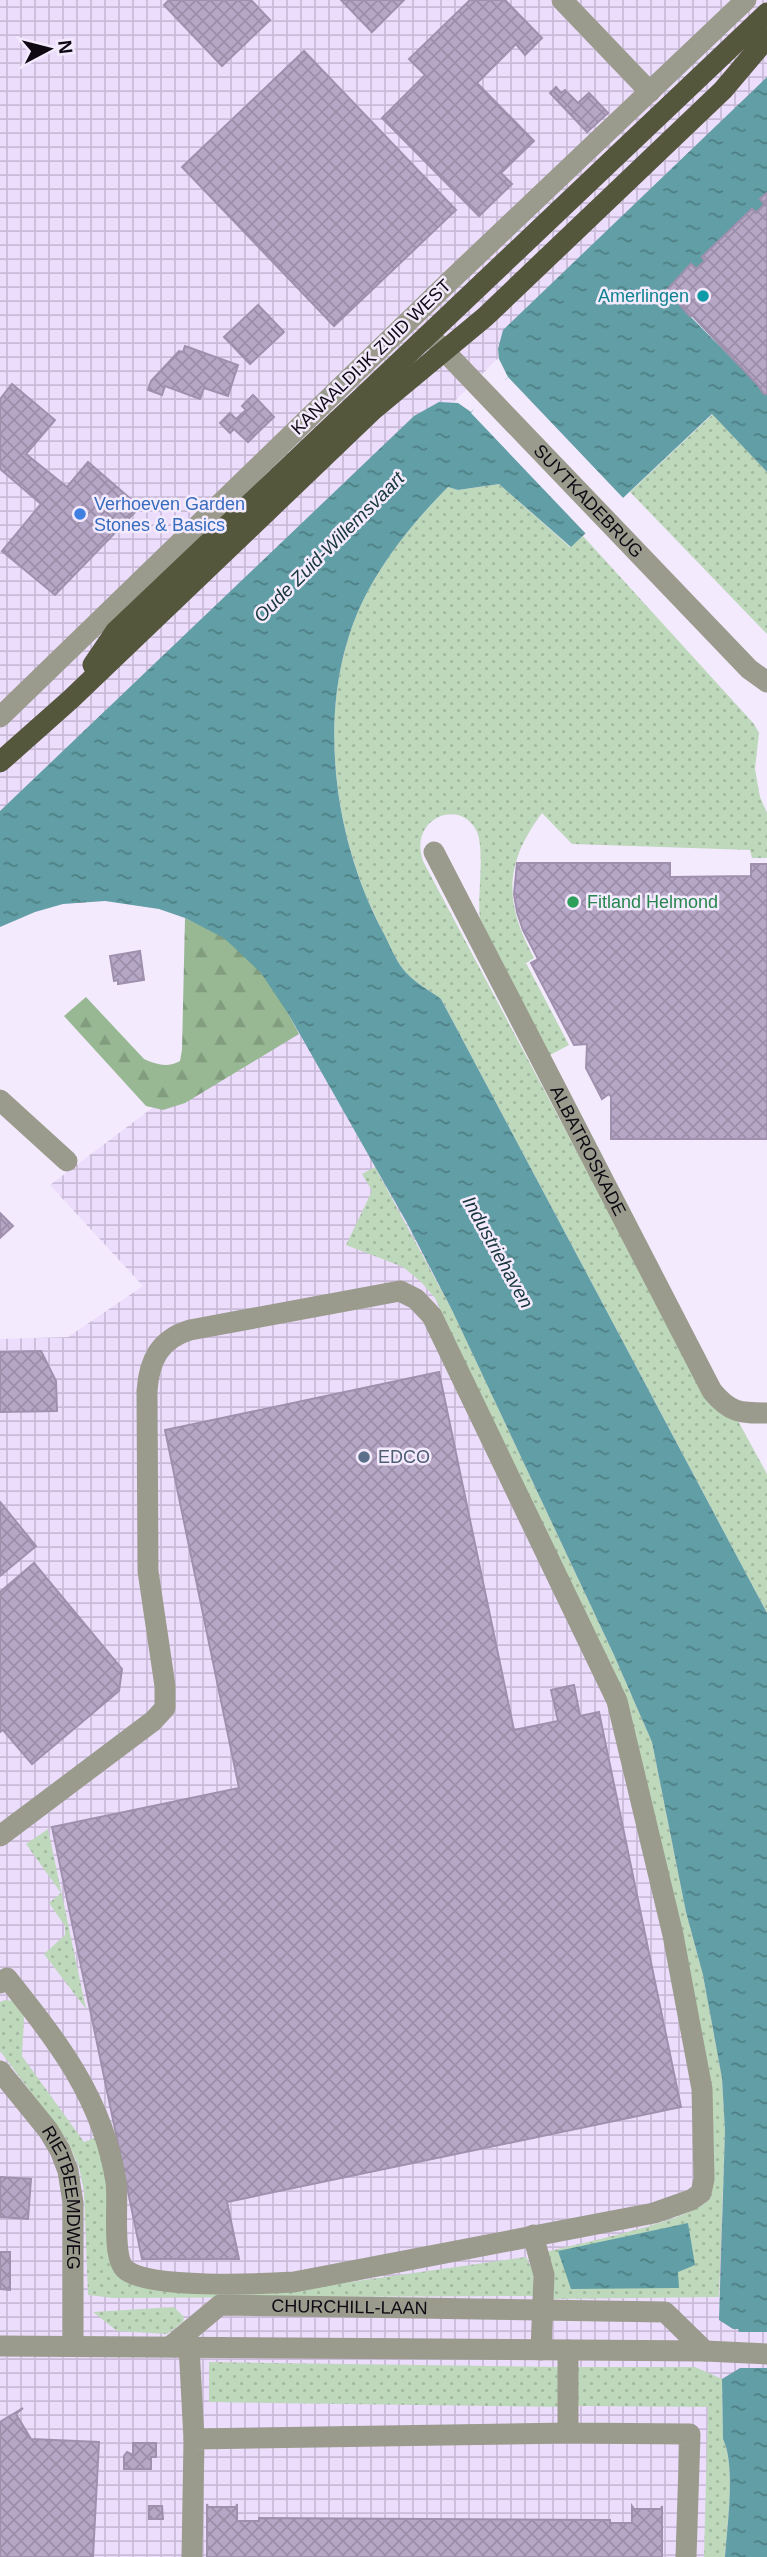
<svg xmlns="http://www.w3.org/2000/svg" width="767" height="2557" font-family="Helvetica,sans-serif">
<style>
.industrial{fill:url(#industrial-grid)}
.grass{fill:url(#grass-dots)}
.forest{fill:url(#forest-firs)}
.water{fill:url(#water-ripples)}
.pier{fill:#f4eafe}
.building{fill:url(#building-cross-hatch);stroke:#9f90ae;stroke-width:2}
.lines{fill:none;stroke-linecap:round;stroke-linejoin:round}
.minor{stroke:#9a9b8c;stroke-width:21}
.major{stroke:#55573d;stroke-width:21}
.culture-dot{fill:#0f9aa8;stroke:#f4eafe;stroke-width:2.5}
.shop-dot{fill:#3f7fe0;stroke:#f4eafe;stroke-width:2.5}
.leisure-dot{fill:#2e9e5b;stroke:#f4eafe;stroke-width:2.5}
.service-dot{fill:#5c6f8a;stroke:#f4eafe;stroke-width:2.5}
.labels{text-anchor:middle;dominant-baseline:central;stroke-width:5;stroke-linejoin:round;paint-order:stroke}
.culture-label{font-size:18px;fill:#0d838f;stroke:#f4eafe;text-anchor:end}
.street-label{font-size:18px;fill:#0e0913;stroke:#f4eafe}
.shop-label{font-size:18px;fill:#366cbe;stroke:#f4eafe;text-anchor:start}
.leisure-label{font-size:18px;fill:#27864d;stroke:#f4eafe;text-anchor:start}
.service-label{font-size:18px;fill:#4e5e75;stroke:#f4eafe;text-anchor:start}
.water-label{font-size:19px;font-style:italic;fill:#17373a;stroke:#f4eafe}
</style>
<defs>
<pattern id="industrial-grid" width="8" height="8" patternUnits="userSpaceOnUse" patternTransform="scale(1.75)"><rect width="8" height="8" fill="#edddfd"/><path d="M0 4h8M4 0v8" fill="none" stroke="#cabcd8"/></pattern>
<pattern id="grass-dots" width="8" height="8" patternUnits="userSpaceOnUse" patternTransform="scale(1.75)"><rect width="8" height="8" fill="#bed8bb"/><path d="M2 2h.1M6 6h.1" fill="none" stroke="#a2b8a0" stroke-width="1.8" stroke-linecap="round"/></pattern>
<pattern id="forest-firs" width="22" height="20" patternUnits="userSpaceOnUse" patternTransform="scale(1.75)"><rect width="22" height="20" fill="#97b893"/><path d="M5 1l3.5 6h-7zM16 11l3.5 6h-7z" fill="#819d7e"/></pattern>
<pattern id="water-ripples" width="26" height="14" patternUnits="userSpaceOnUse" patternTransform="scale(1.75)"><rect width="26" height="14" fill="#619ea5"/><path d="M2 4q2-2 4 0t4 0M15 11q2-2 4 0t4 0" fill="none" stroke="#4e7f85"/></pattern>
<pattern id="building-cross-hatch" width="8" height="8" patternUnits="userSpaceOnUse" patternTransform="scale(1.75)"><rect width="8" height="8" fill="#b7a7c6"/><path d="M0 0l8 8M0 8l8-8" fill="none" stroke="#9c8ea9"/></pattern>
</defs>
<rect width="100%" height="100%" fill="#f4eafe"/>
<g class="industrial">
<path d="M0 0H767V93L399 456 0 885Z"/>
<path d="M310 989 767 1643V2557H0V1339L68 1337 143 1286 50 1185Z"/>
</g>
<g class="grass">
<path d="M713 414 767 472V634L630 492Z"/>
<path d="M499 484 570 547 583 536 754 724 759 733 755 769 760 797 767 813V858H752L750 850 572 844 542 813C504 864 504 902 534 958L526 963 569 1045 548 1056 480 919C477 896 485 851 477 832 461 797 408 818 423 861L705 1394 737 1419 767 1474V1613L441 999C429 990 412 981 403 969 395 959 389 943 383 932 333 838 315 706 360 607 380 563 414 521 448 487L458 490Z"/>
<path d="M375 1167 452 1310 614 1655 652 1742 686 1912 703 1975 722 2078 725 2131 719 2297 551 2299 542 2253C575 2244 687 2222 707 2201 713 2195 713 2185 714 2176L622 1701 435 1298 421 1282 403 1267 346 1245 372 1191 362 1174Z"/>
<path d="M48 1829 86 2009 44 1954 65 1935V1926L49 1903 61 1893 26 1844Z"/>
<path d="M5 2000 14 2001 20 2006 24 2018 22 2056 84 2142 97 2137 106 2166 121 2279 301 2289 526 2257 533 2271V2296L113 2298 88 2295 84 2191 79 2167 67 2140 0 2051V2002Z"/>
<path d="M174 2307 184 2317 183 2322 167 2334 117 2331 93 2312Z"/>
<path d="M209 2362 561 2367 560 2407 209 2402Z"/>
<path d="M577 2367H695L722 2379 723 2439C736 2465 727 2526 725 2557H704L708 2407 577 2406Z"/>
</g>
<path class="forest" d="M185 918C198 925 213 930 225 938 258 962 281 998 299 1034L185 1103 163 1110 146 1106 64 1016 86 997 144 1059C157 1065 168 1068 180 1061L182 1050Z"/>
<g class="water">
<path d="M767 77V193L761 199 765 204 756 213 752 210 702 257 705 261 696 269 691 265 684 272 683 309 758 385 764 394H767V472L712 414 571 547 499 484 458 490 448 487C414 521 380 563 360 607 315 707 333 838 383 932 389 943 395 959 403 969 412 981 429 990 441 999L767 1613V2332H739L738 2329H733L719 2320 725 2131 722 2078 703 1975 686 1912 652 1742 614 1655 452 1310 407 1223 289 1015 261 973 224 938 185 918 159 909 105 901 63 904 35 912 0 927V811L414 416 439 402 458 403 471 412 508 377 499 359 498 349 503 330Z"/>
<path d="M688 2223 695 2265 678 2272 679 2288 571 2289 558 2251Z"/>
<path d="M740 2368H767V2557H725C727 2527 736 2465 723 2439L722 2379Z"/>
</g>
<path class="pier" d="M508 377 626 501 588 536 471 413 474 409 472 407 503 378 505 380Z"/>
<g class="building">
<path d="M169 0H251L270 20 222 66 164 5Z"/>
<path d="M341 0H404L372 32Z"/>
<path d="M470 0H505L542 38 525 55 516 44 477 83 534 141 501 173 512 184 479 216 382 118 425 75 409 59Z"/>
<path d="M304 51 456 210 334 326 182 167Z"/>
<path d="M556 87 561 93 565 90 578 103 589 93 608 113 587 132 550 93Z"/>
<path d="M767 193V254L728 291 767 332V394H764L758 385 692 315 690 316 667 290 691 264 696 269 705 261 702 257 752 209 756 213 765 204 760 199Z"/>
<path d="M767 193V394H764L758 385 692 315 690 316 667 290 691 264 696 269 705 261 702 257 752 209 756 213 765 204 760 199Z"/>
<path d="M258 305 284 332 250 364 224 337Z"/>
<path d="M185 346 238 365 228 396 204 388 200 399 165 386 162 395 148 390 151 381 179 351 183 352Z"/>
<path d="M12 384 55 420 26 454 67 487 88 462 140 507 55 595 2 551 41 504 0 469V399Z"/>
<path d="M253 395 274 417 248 442 234 429 230 433 220 423 230 413 236 419 246 410 242 406Z"/>
<path d="M517 863H670V877L751 876V864H767V1139H611V1097L609 1094 602 1099 586 1068 587 1044 574 1045 531 963 538 959 523 930 517 912 514 894Z"/>
<path d="M140 951 144 980 118 984V980L114 981 110 956Z"/>
<path d="M0 1213 13 1226 0 1238Z"/>
<path d="M41 1351 56 1381 57 1411 0 1412V1352Z"/>
<path d="M439 1372 514 1730 558 1721 551 1690 574 1685 580 1716 599 1712 681 2107 227 2202 239 2259H142L52 1827 239 1788 165 1430Z"/>
<path d="M0 1502 36 1546 0 1576Z"/>
<path d="M34 1563 122 1669 119 1691 32 1764 3 1730 0 1732V1592Z"/>
<path d="M0 2177 31 2179 28 2219 0 2217Z"/>
<path d="M0 2252H10V2290L0 2289Z"/>
<path d="M23 2408 16 2414 31 2439 99 2442 93 2557H0V2422Z"/>
<path d="M133 2443H156V2457H151V2469H124V2456L127 2452 133 2455Z"/>
<path d="M207 2504 208 2507H236L237 2504V2521H259V2518L610 2520V2523H632V2506L634 2509H661L662 2506V2557H207Z"/>
<path d="M149 2506H162L163 2519H149Z"/>
</g>
<g class="lines">
<g class="minor">
<path d="M562 0 650 92"/>
<path id="s1" d="M432 338 749 669 767 682"/>
<path d="M0 717 450 281 746 0"/>
<path id="s2" d="M434 852 712 1391C730 1413 740 1413 767 1413"/>
<path d="M0 1100 67 1161"/>
<path d="M0 1836 153 1721 165 1708V1686L148 1571 147 1391C149 1360 160 1339 190 1330L400 1291 416 1299 432 1316 617 1701 673 1935 702 2089 704 2179 701 2193 691 2200 654 2213 294 2282C261 2284 150 2289 126 2270 111 2259 119 2202 116 2182 103 2099 58 2042 7 1978L0 1983"/>
<path id="s3" d="M0 2071 48 2130 60 2150 68 2171 73 2203V2345"/>
<path d="M533 2235 544 2275 541 2350"/>
<path id="s4" d="M172 2345 220 2305 665 2312 705 2351"/>
<path d="M0 2346 705 2351 767 2354"/>
<path d="M189 2346 194 2439"/>
<path d="M568 2350V2433L690 2434 686 2557"/>
<path d="M192 2557 194 2439 568 2433"/>
</g>
<g class="major">
<path d="M93 665 116 631 767 13"/>
<path d="M0 762 71 699 373 410 485 317 723 90 767 38"/>
</g>
</g>
<circle class="culture-dot" cx="703" cy="296" r="7"/>
<circle class="shop-dot" cx="80" cy="514" r="7"/>
<circle class="leisure-dot" cx="573" cy="902" r="7"/>
<circle class="service-dot" cx="364" cy="1457" r="7"/>
<g class="labels">
<g class="culture-label">
<text x="689" y="296">Amerlingen</text>
</g>
<g class="street-label">
<text transform="translate(371 357) rotate(-44)">KANAALDIJK ZUID WEST</text>
<text stroke="none"><textPath href="#s1" startOffset="226">SUYTKADEBRUG</textPath></text>
<text stroke="none"><textPath href="#s2" startOffset="336">ALBATROSKADE</textPath></text>
<text stroke="none"><textPath href="#s3" startOffset="147">RIETBEEMDWEG</textPath></text>
<text stroke="none"><textPath href="#s4" startOffset="192">CHURCHILL-LAAN</textPath></text>
</g>
<g class="shop-label">
<text x="94" y="504">Verhoeven Garden<tspan x="94" dy="21">Stones &amp; Basics</tspan></text>
</g>
<g class="leisure-label">
<text x="587" y="902">Fitland Helmond</text>
</g>
<g class="service-label">
<text x="378" y="1457">EDCO</text>
</g>
<g class="water-label">
<text transform="translate(329 547) rotate(-45)">Oude Zuid-Willemsvaart</text>
<text transform="translate(498 1252) rotate(61)">Industriehaven</text>
</g>
</g>
<g transform="translate(49 49) rotate(83)" stroke="#f4eafe" stroke-width="5" paint-order="stroke">
<path d="M0-5L12 26L0 18L-12 26Z" fill="#0e0913"/>
<text y="-10" font-size="19" font-weight="bold" text-anchor="middle" fill="#0e0913">N</text>
</g>
</svg>
